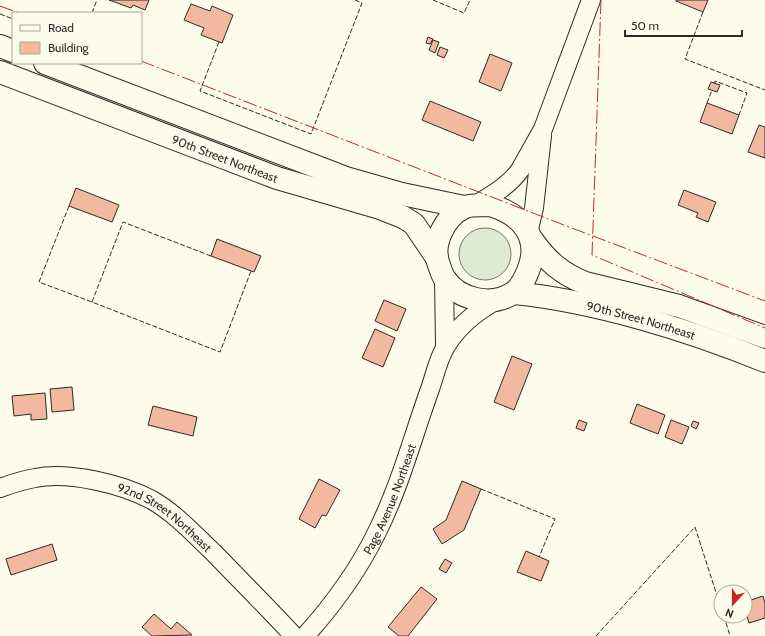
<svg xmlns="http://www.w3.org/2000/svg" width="765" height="636" font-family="Cabin,sans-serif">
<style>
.green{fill:#deebd1;stroke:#74746e}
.building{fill:#f2b8a0;stroke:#2b2b2b}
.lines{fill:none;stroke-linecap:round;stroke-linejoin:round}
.minor-casing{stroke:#2b2b2b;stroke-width:20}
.major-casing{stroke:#2b2b2b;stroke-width:24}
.minor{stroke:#fdfbea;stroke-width:18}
.major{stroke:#fdfbea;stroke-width:22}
.fence{stroke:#2b2b2b;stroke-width:1;stroke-dasharray:5 2;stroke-linecap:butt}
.power{stroke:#c62828;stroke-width:1;stroke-dasharray:14 3 2 3;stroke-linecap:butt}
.labels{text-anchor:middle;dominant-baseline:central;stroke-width:3;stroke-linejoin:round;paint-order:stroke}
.street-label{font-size:12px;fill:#2b2b2b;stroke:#fdfbea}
</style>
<rect width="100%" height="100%" fill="#fdfbea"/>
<circle class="green" cx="485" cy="254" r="26"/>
<g class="building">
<path d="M109 0H149L145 10 133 5 131 8Z"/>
<path d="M676 0H708L703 12 676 1Z"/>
<path d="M191 4 210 11 212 6 233 15 222 43 201 35 204 28 184 20Z"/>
<path d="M428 37 433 39 430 44 426 43Z"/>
<path d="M433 40 439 42 435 53 429 50Z"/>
<path d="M440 47 448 50 444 58 437 55Z"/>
<path d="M490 54 512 63 501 91 479 82Z"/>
<path d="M711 82 720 85 717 92 708 89Z"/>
<path d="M430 101 481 122 473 141 422 120Z"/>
<path d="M707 103 739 115 732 134 700 122Z"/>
<path d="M759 125 765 127V158L748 152Z"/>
<path d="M76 188 119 205 112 222 69 206Z"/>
<path d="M684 190 716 202 708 222 696 217 698 213 678 205Z"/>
<path d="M217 239 261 256 254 272 211 256Z"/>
<path d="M384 300 406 309 397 331 375 321Z"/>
<path d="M375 329 395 338 383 367 362 358Z"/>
<path d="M512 356 532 364 514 410 494 402Z"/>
<path d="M72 387 74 410 52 412 50 389Z"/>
<path d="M45 393 47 419 31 420V414L14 416 12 396Z"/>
<path d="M637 404 665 415 658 434 630 423Z"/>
<path d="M153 406 197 417 193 436 148 425Z"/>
<path d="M579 420 587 423 584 431 576 428Z"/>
<path d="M671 420 689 427 682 444 665 437Z"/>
<path d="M693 421 699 423 696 429 691 426Z"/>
<path d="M319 479 340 490 326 516 322 515 315 528 299 519Z"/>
<path d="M462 481 481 489 464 530 442 544 433 529 446 520Z"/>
<path d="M52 544 57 560 11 575 6 559Z"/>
<path d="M526 551 549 561 541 581 517 572Z"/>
<path d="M445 559 452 563 446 573 439 569Z"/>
<path d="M421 587 437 599 408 636H399L388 627Z"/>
<path d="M763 596 765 603V618L749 623 745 610V602Z"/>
<path d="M154 614 171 629 177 622 192 635 152 636 142 627Z"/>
</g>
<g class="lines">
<g class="minor-casing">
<g id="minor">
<path d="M474 206C490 196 509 186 520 170L543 129 591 0"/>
<path d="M528 233 534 208 542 136"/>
<path d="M444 278 445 346"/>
<path id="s1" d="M0 488C11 484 23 480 35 478 68 471 122 484 152 500 176 514 195 535 214 553 241 581 268 608 294 636"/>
<path id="s2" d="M305 636C333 605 359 569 377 532 400 486 413 436 430 389 435 375 438 359 446 346 458 326 477 311 497 300"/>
</g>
</g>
<g class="major-casing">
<g id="major">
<path d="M0 46 13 51"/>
<path d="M45 63 346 178 402 194 464 207"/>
<path id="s3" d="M0 72 277 178 380 208 403 217 414 224 437 258"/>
<path d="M490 205C521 214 542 237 528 271 525 278 521 288 513 293 492 307 459 300 445 279 442 275 440 268 438 262 432 243 445 217 463 208 470 204 482 206 490 205Z"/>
<path d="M533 241C547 261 562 274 585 283L679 306 765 337"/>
<path id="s4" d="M514 293C595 301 689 330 765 361"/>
</g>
</g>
<use href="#minor" class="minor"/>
<use href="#major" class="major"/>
<g class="fence">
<path d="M433 0 464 13 470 0"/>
<path d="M703 12 685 59 765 90"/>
<path d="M92 13 97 0"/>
<path d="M0 14 13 19"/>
<path d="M219 42 200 91 311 134 362 3 355 0"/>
<path d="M715 84V81L747 93 739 115"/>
<path d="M707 103 712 90"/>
<path d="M69 206 39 282 92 302"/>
<path d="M211 256 123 222 92 302 220 352 251 271"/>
<path d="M481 489 555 519 539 557"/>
<path d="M724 616 730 636"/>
<path d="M596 636 695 527 721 608"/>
</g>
<g class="power">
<path d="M601 0 592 255 765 328"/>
<path d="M0 6 19 13"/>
<path d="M141 61 569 227 765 301"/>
</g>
</g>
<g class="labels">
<g class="street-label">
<text stroke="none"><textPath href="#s3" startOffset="241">90th Street Northeast</textPath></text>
<text stroke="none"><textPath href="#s4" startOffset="130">90th Street Northeast</textPath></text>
<text stroke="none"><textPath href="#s2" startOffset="162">Page Avenue Northeast</textPath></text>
<text stroke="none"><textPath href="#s1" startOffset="177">92nd Street Northeast</textPath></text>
</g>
</g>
<rect x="12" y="12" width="130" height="52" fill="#fdfbea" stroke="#a9a89e"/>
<rect x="20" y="25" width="20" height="6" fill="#fdfbea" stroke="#a9a89e"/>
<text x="48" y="32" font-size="12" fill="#2b2b2b">Road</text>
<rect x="20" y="42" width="20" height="12" fill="#f2b8a0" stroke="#a9a89e"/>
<text x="48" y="52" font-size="12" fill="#2b2b2b">Building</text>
<g transform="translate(733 604) rotate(201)"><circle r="19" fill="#fdfbea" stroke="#a9a89e"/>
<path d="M0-3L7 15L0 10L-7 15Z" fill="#c62828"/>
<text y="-6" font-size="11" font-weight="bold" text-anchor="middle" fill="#2b2b2b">N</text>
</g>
<path d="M625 30v6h117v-6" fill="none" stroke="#2b2b2b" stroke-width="2"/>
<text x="631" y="30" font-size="12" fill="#2b2b2b" stroke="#fdfbea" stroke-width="3" paint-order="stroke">50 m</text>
</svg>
